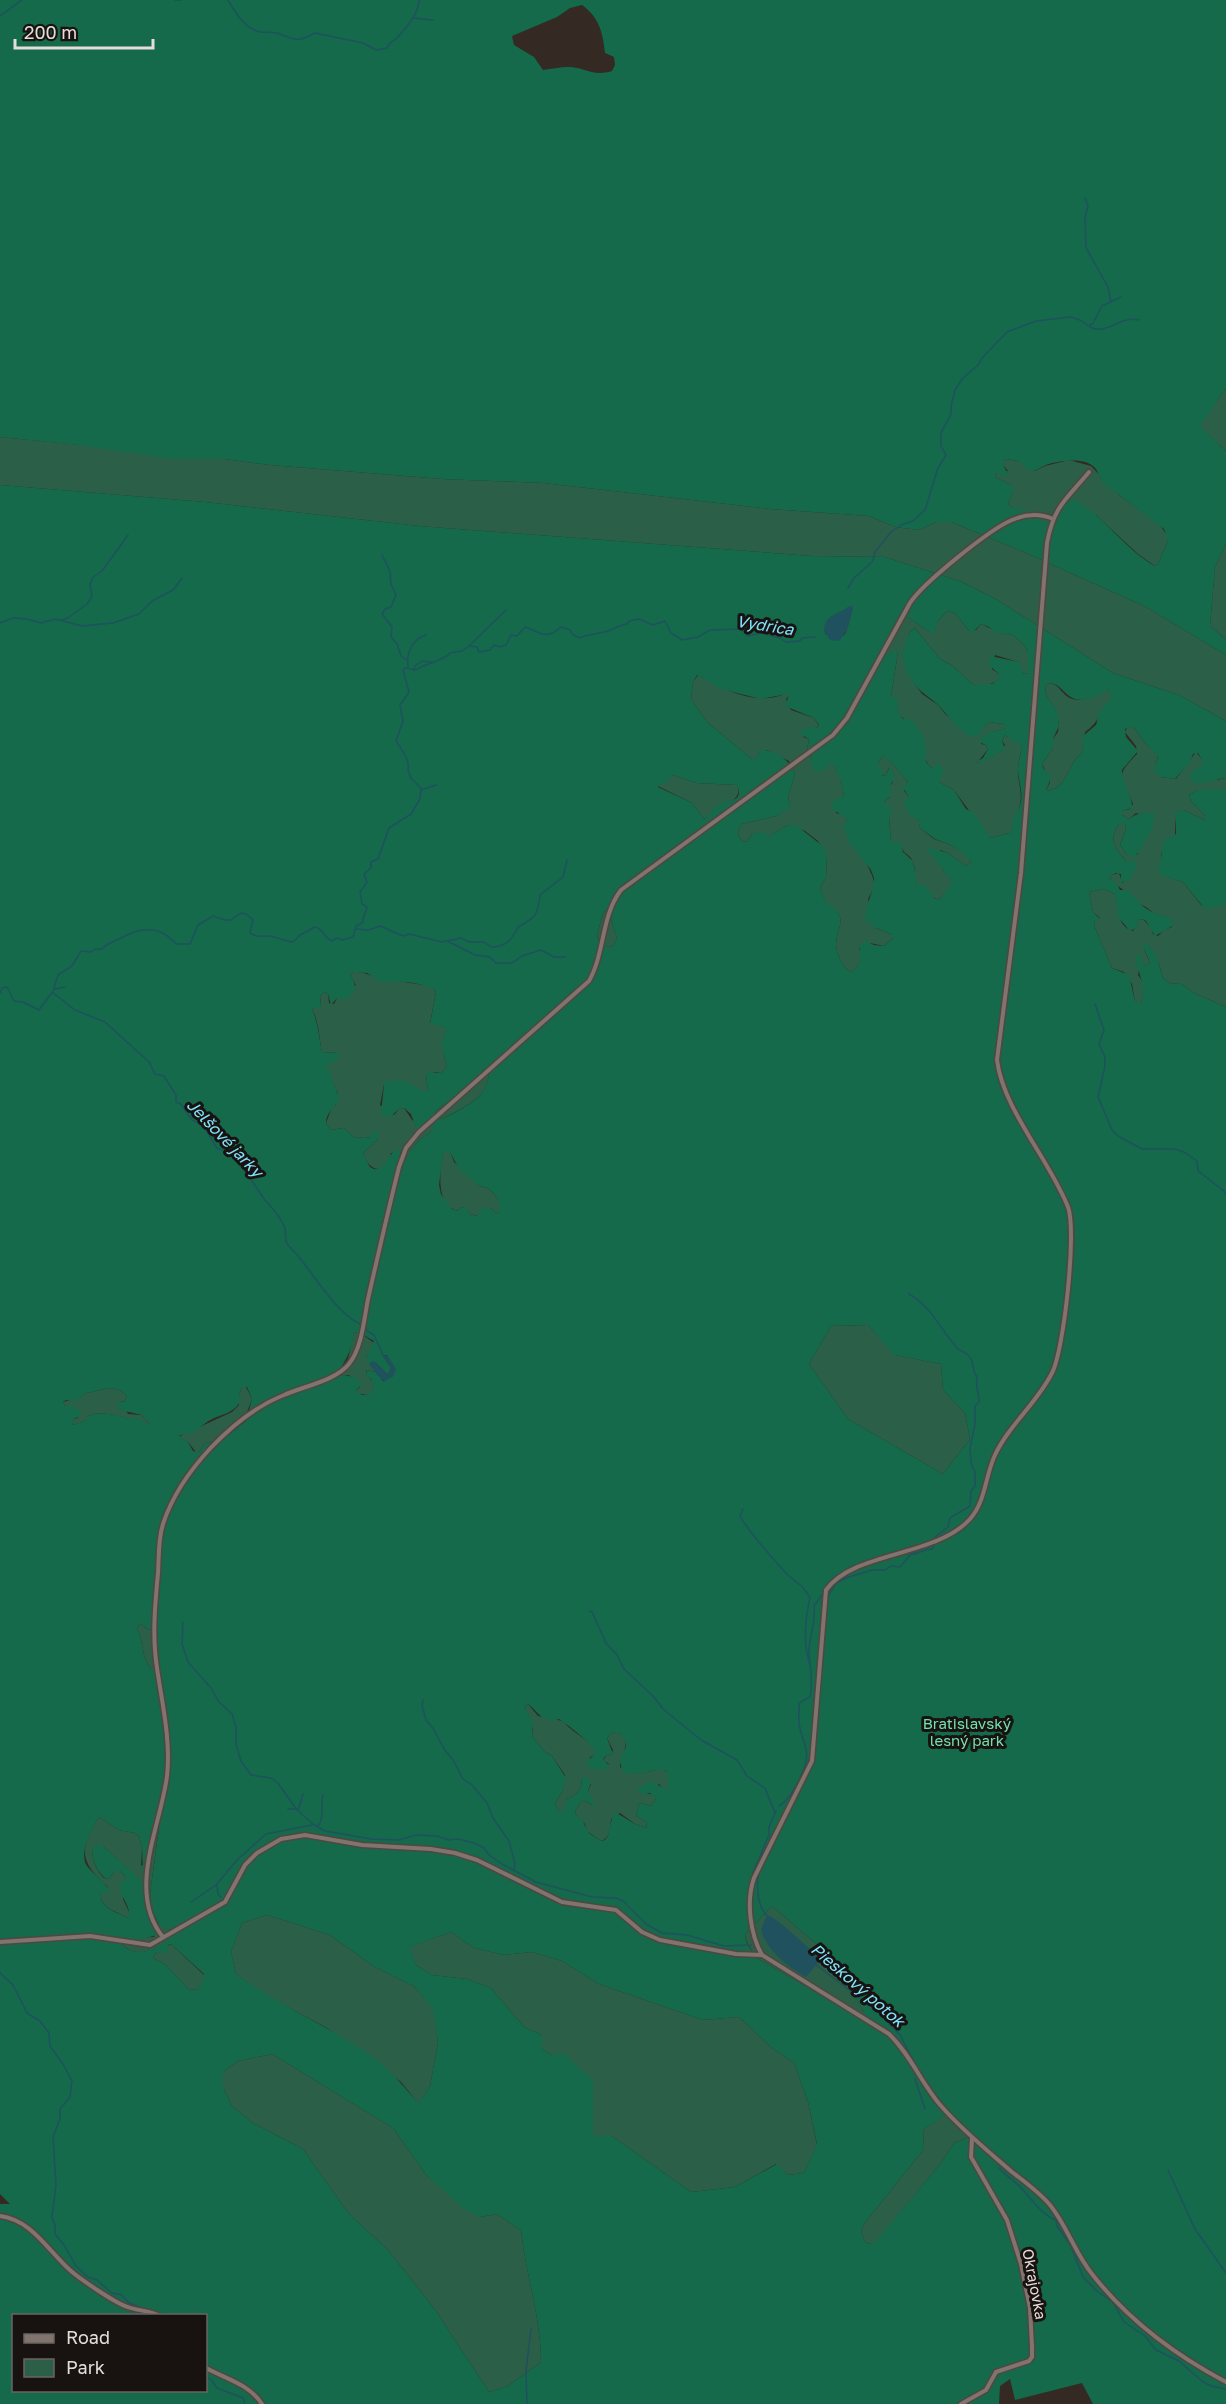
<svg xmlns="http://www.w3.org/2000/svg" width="1226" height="2404" font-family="'Golos Text',sans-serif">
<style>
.green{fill:#2c5f48}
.forest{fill:#146a4a;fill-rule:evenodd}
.water{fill:#1f525e}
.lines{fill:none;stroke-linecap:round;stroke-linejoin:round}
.stream{stroke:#1f525e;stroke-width:1.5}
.minor-casing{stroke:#504642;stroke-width:7}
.minor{stroke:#81736d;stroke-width:4}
.labels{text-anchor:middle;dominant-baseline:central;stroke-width:6;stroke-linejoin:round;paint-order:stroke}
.park-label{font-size:15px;fill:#73e1af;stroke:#181310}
.street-label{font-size:15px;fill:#e5ddda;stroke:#181310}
.water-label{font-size:16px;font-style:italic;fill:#80e4fe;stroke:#181310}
</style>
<rect width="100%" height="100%" fill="#342923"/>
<g class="green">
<path d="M1226 388V451L1199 426Z"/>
<path d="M0 437 224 459 270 465 442 479 543 483 770 509 869 516 895 527 919 530 936 522H951L1024 552 1146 607 1226 655V721L1179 695 1113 673 994 598 962 582 885 557 812 556 419 526 205 502 0 485Z"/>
<path d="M1007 459 1018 461 1035 471 1045 466 1069 460 1091 466 1119 495 1160 525 1168 537V541L1158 564 1155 566 1138 554 1096 515 1059 510 1055 523 1051 526 1010 506 1008 504 1013 491 1011 485 995 477 996 473 1008 471 1003 465V461Z"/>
<path d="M1226 544V639L1210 626 1215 567Z"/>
<path d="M947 611 955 613 969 631 976 630 981 624 1000 633 1013 635 1024 645 1028 652V673L1024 674 1018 662 995 655 992 669 999 674V679C994 685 980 686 973 685L953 666 939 658 915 628 910 632 906 647 903 651 909 676 922 694 938 705 946 715 978 733 989 722 1004 724 1007 728C994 733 987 729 981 744L986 745 988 749 977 763 1001 751 1005 745 1002 741 1005 735 1021 744C1022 754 1018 760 1018 769 1017 781 1024 793 1019 808 1016 817 1012 820 1012 831L1009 833 990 838 987 835 954 790 939 782 934 769C920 761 926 747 921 735 917 727 906 722 901 716 895 710 900 705 891 696L898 652H891L872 678 869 677 877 657 904 614 929 632H933L938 621Z"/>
<path d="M698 675C723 690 758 707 787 693L790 695 786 699 791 710 814 718 819 726 803 737 809 739 807 750 812 759 834 765C839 774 843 786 844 797H841L836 813 843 815 848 820C849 839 877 875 874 886 873 890 870 895 868 899L875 928 891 934 894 937 884 946 870 943 859 948C863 958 861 965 852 972 847 970 845 968 842 963 839 957 836 951 836 945 836 929 851 915 826 904L820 887 826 878 827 856 818 841 805 831 788 825 768 837 758 833 752 834 748 841 744 842C737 837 736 831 742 824L776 816 790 805 788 797 795 774 789 761 767 750 759 753 756 760 752 759 708 723 691 699 693 682Z"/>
<path d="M1049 683C1059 684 1060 692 1068 697 1078 704 1097 696 1105 689H1108L1113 697C1103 709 1098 723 1085 732L1082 753C1067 764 1068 789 1046 791L1050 782 1042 764 1053 748V739L1058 732 1059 722 1055 709 1046 695 1045 686Z"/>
<path d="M1128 726H1133L1145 743 1158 755 1156 764 1160 777 1176 779 1196 752 1205 763 1199 767 1217 780 1226 778V791L1197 790 1189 795 1191 801 1205 816V820L1183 810 1175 821V836L1167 839 1161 855 1166 876 1183 882 1202 906 1226 905V1007L1196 994 1180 983 1170 984 1163 978C1159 963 1159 957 1144 949L1150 963 1144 966 1141 961 1138 975C1145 984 1145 992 1141 1003H1138L1135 1001 1132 984 1124 972 1112 968 1094 925 1095 921 1100 918 1093 912 1089 892 1104 889 1115 894C1120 908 1115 925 1133 931L1139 920 1143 919 1151 928 1153 934 1158 936 1164 930 1172 927 1164 916 1156 915 1146 907 1138 903C1132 893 1118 888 1110 879L1112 875 1119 873 1122 883C1132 876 1134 874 1135 861H1126C1115 848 1108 840 1119 824H1125L1126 829 1120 845 1127 855H1137C1141 842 1151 835 1154 819L1136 813 1129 819 1122 815V811L1130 809 1133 804C1121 775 1114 778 1137 754L1136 746 1125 732Z"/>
<path d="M883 756H886L908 782 904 791C912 798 919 817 920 828L934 839 951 845 966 855 971 862 966 866 948 853 940 850 943 870 950 877 952 884 939 900C933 898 919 888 916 882 913 875 917 867 911 858 908 854 904 854 902 848L891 841 889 817 884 802 890 797V785L893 782 889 768 885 776 881 774 878 764Z"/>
<path d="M673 775 696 783 737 785C741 793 736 798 730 803 713 803 717 812 704 819L692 803 658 786V784Z"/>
<path d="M609 908 612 911 611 920 617 938 613 946 609 947 600 943 597 935 603 913Z"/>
<path d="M354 972C370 971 378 983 391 980L430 986 436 992 430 1023 444 1027 446 1032 443 1051 447 1067 441 1073 435 1072 426 1075 428 1091H421L415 1087 384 1084 380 1105 394 1115 399 1109 404 1108 412 1120 424 1125 431 1121 435 1124 431 1132C416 1140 410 1151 403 1167H400L398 1164 401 1152 391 1153C385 1175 370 1173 363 1153L378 1139 364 1137 355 1138 344 1128 331 1130 326 1123 332 1107 336 1105 338 1093C336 1090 326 1067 326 1063L333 1062 338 1053 322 1052C319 1037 319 1022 312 1009L321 1005 320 996 325 992 328 994 329 1003 334 1004 337 998 356 985 350 975Z"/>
<path d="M489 1071C490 1077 485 1087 482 1093 480 1099 444 1120 438 1119L435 1117V1112L438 1109Z"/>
<path d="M446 1150 451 1154 454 1162 479 1186 488 1188 494 1194 499 1201V1212L496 1213 490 1208 478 1216 470 1214 465 1208 460 1207 458 1211C435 1205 440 1171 443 1153Z"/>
<path d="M868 1325 895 1355 941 1364 943 1390 965 1413 970 1439 943 1474 848 1419 809 1364 831 1326Z"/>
<path d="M354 1332 362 1334 374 1343 366 1357 376 1372 367 1370 366 1372 373 1383 374 1389C372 1396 363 1395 357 1393L356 1391 360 1387 349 1375 343 1376 339 1371 348 1359Z"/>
<path d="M246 1387 252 1399 247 1412 248 1418 222 1440 205 1443 199 1452H196L188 1442 178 1437 232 1412 239 1405V1395L242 1387Z"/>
<path d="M109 1388 120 1390 127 1396 125 1401 121 1402 128 1414 142 1415 149 1424H144L140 1419C123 1420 101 1407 87 1417V1421L72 1425 74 1419 78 1418 74 1406H65L63 1402 80 1397 87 1393Z"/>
<path d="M140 1624 148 1629 158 1631 156 1669H151C141 1657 144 1642 137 1628Z"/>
<path d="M528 1704 538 1716 563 1721C572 1733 590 1739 597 1753L589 1758 610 1765 603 1760 607 1755 612 1754 613 1750 607 1738 613 1732C637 1734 620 1754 620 1767 642 1782 653 1764 668 1772V1791H665L659 1784 646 1793 654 1795 656 1799 651 1806 639 1803 636 1816 646 1822 647 1828 635 1824 620 1813 611 1819C610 1827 611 1838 601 1841L587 1831 585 1824 576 1815 575 1811 581 1802 586 1801 592 1805 588 1791 591 1784 582 1778C582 1790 576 1796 566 1799V1811H559L555 1803 562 1792 565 1775 552 1756 545 1752 532 1736 533 1728 525 1707Z"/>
<path d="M99 1817 119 1830 135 1833 139 1836 142 1848 141 1866 147 1862 154 1827 156 1825 159 1827 150 1894 157 1923 174 1932C166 1949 133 1962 121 1942L123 1938 154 1937 156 1931C148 1915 145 1901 144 1884L103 1846 92 1848C92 1860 96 1870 104 1878L109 1879 115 1871H120L126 1877 123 1899 130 1914 128 1918C116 1911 99 1908 101 1893L108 1887C78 1861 80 1848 99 1817Z"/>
<path d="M772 1906 833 1958 864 2012 865 2021 755 1957 746 1940 745 1934Z"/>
<path d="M267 1915 330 1935 373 1966 415 1987 434 2009 438 2043 430 2086 419 2104 401 2082 327 2028 260 1992 236 1974 231 1952 242 1923Z"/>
<path d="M451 1932 474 1948 504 1955 532 1952 562 1961 599 1984 703 2020 739 2017 772 2048 794 2063 808 2102 817 2145 804 2173 788 2175 776 2164 735 2187 691 2192 612 2136H593L552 2055 542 2049V2035L524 2027 491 1988 467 1979 432 1975 416 1965 409 1947Z"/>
<path d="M171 1944 204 1975 205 1979 197 1990 188 1989 165 1964 153 1958 156 1952Z"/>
<path d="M272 2054 393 2128 426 2175 480 2217 497 2214 521 2231C526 2275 541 2318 541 2362L508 2386 489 2392 434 2308 387 2249 349 2214 303 2149 253 2123 232 2106 223 2087V2072L238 2061Z"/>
<path d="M946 2113 966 2133 967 2138 954 2143 942 2162 876 2242 871 2244 865 2242 861 2231 864 2224 924 2149 923 2130Z"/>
</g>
<g class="forest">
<path d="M0 0H1226V388L1200 426 1226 451V544L1215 567 1210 626 1226 639V655L1146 607 1024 552 951 522H936L919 530 895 527 869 516 770 509 543 483 442 479 270 465 224 459H172L78 445 0 437ZM582 5C599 17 603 33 605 53L614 57 615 65 612 71C592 77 585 67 568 67 560 67 551 69 543 70L534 57 514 45 512 36 557 17 570 8ZM1007 459 1018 461 1029 471C1036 472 1039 468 1046 465 1059 461 1086 456 1096 469 1098 472 1100 478 1102 482L1164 529 1168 541 1158 564 1155 566C1124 549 1105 516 1073 499L1069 498 1051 526 1036 515 1010 506 1008 504 1014 489 1011 485 995 477 996 473 1007 477 1008 474 1003 465V461Z"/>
<path d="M0 485 205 502 419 526 812 556 885 557 962 582 994 598 1113 673 1179 695 1226 721V778C1214 779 1202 787 1190 781L1192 772 1204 763 1198 753 1193 754 1190 762 1175 779 1160 777 1154 771 1158 756 1145 743 1133 726 1125 729 1126 737 1138 751 1122 770C1121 784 1133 795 1132 808L1122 811V815L1129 819C1138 812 1143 813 1154 813 1157 826 1142 846 1135 857L1127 855 1120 845 1126 829 1125 824H1119C1108 840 1115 848 1126 861H1135L1137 865 1130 879 1120 883 1121 874 1116 873 1112 875 1110 879 1117 884 1120 890H1128C1142 906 1146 912 1168 917L1174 925 1155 936 1146 921 1143 919 1139 920 1136 928 1130 931 1118 917 1115 894 1104 889 1089 892 1093 912 1101 920 1095 921 1094 925 1112 968 1129 975 1135 1001 1141 1003C1147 986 1137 973 1136 956L1140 955 1144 966 1150 963 1143 946 1144 943C1158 951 1159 965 1163 978L1170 984 1180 983 1196 994 1226 1007V2404H1093L1082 2383 1015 2400 1010 2379 1000 2386 999 2404H0V2204H10L0 2194ZM853 608 846 632 843 636 825 634V625L840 612ZM947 611 955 613 969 631 973 632 981 624 989 627 996 633 1013 635 1024 645 1028 652V673L1024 674 1019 662 990 656 989 665 999 674V679L992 684C983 682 980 686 973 685L953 666 939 658 915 628 910 632 903 650 887 653 872 678 869 677 877 657 905 615 929 632H934L938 621ZM902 651C904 660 905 671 910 678 919 692 927 695 937 704 948 714 961 737 976 737L989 722 1004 724 1006 728C993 733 988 729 979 742L986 745 988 749 983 758 978 761V764L1005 749 1002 741 1005 735 1021 745C1022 754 1018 760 1018 769 1018 781 1025 795 1019 808 1014 818 1012 818 1012 830L1009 833 990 838 974 813 966 809 954 790 939 782 943 773 942 766 938 764 932 768 926 762 925 739 915 723 908 718 903 719 898 711 897 699 891 696 898 652ZM697 675 721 689 761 699 787 694 789 695 785 706 814 718 819 725 817 728 805 727 800 734 809 739 807 750 811 756 812 768 818 772 826 768 827 765H834L841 782 844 796 834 800 831 808 848 820 843 825 849 842 871 870 874 878C874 893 865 904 865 920L875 928 891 934 893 938 884 946 874 945 866 941 860 945C858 956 865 961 852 972 847 970 845 968 842 963 839 957 836 951 836 945 836 929 851 915 826 903L820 887 826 878 827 856 824 847 797 826 788 825 769 836 761 831 752 834 748 841 744 842C737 837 736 831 742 824L776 816 789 809 790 805 788 797 795 774C789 759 778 752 761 749L756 759H752L708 723 691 699 693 682ZM1049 683C1067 684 1065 709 1096 696 1101 694 1103 691 1108 689L1112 697 1100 711 1096 725 1083 736 1082 753C1067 764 1068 789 1046 791L1051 777 1043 768 1042 764 1053 748V739L1059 726 1058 713 1046 695 1045 686ZM883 756 889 760 908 782 903 788 909 797 905 799V805L911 817 918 819 920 828 935 839 951 845 965 855 971 862 966 866 948 853 927 847 929 852 951 880V884L939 900 934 898 926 886 917 884 913 861 903 852 901 843 891 841 889 817 892 810 884 802 891 796 890 785 895 778 890 767 885 776 882 775V769L878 764ZM673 775 696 783 737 785C745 804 725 799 718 805 712 809 711 815 704 819L692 803 658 787 659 784 665 783ZM609 908 612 911 611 920 617 938 613 946 609 947 600 943 597 935 603 913ZM354 972 367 973 382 983C393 979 430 983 436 992L430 1024 443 1027 446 1032 441 1044 447 1067 441 1073 428 1072 426 1075 428 1091C419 1092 417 1086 409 1083 402 1080 394 1081 387 1081L384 1084 381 1114 389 1118 399 1109 404 1108 411 1114 416 1128H421L431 1121 434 1124 431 1132C416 1140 410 1151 402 1167L398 1164 401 1150C387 1149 389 1168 374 1169L370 1167 363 1153 378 1139V1131H372L370 1138 364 1137 355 1138 344 1128 331 1130 326 1123C326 1114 333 1108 339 1101V1097L326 1063 331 1064 340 1057 338 1053 322 1052C319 1037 318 1022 312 1009L321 1007 320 996 325 992 328 994 331 1005 337 998 345 1000C356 992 358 986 350 975ZM489 1071C490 1076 485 1087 482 1093 480 1099 445 1120 438 1119L435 1117V1112L438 1109ZM446 1151 451 1154 459 1169 479 1186 488 1188 494 1194 499 1201V1212L496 1213 490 1208H482L477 1216 470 1214 466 1208 460 1207 458 1211 452 1209 441 1194 439 1185 443 1154ZM868 1325 894 1355 941 1364 943 1390 965 1413 970 1439 943 1474 848 1419 809 1364 831 1326ZM354 1332 362 1334 374 1341 366 1357 369 1364 375 1362 388 1375 391 1368 383 1356 387 1355 393 1376 383 1381 376 1372 367 1370 366 1375 371 1379 374 1389 369 1394 362 1395 356 1391 361 1385C358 1374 349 1377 340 1375L339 1371C347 1358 352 1349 354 1332ZM242 1387H247L252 1399 246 1421 222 1440 205 1443 199 1452 193 1451 188 1442 179 1437 180 1435C193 1435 197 1429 207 1422 219 1414 232 1415 240 1402L239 1395ZM109 1388 120 1390 127 1396 125 1401 116 1404 120 1410 142 1415 149 1424H145L140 1418C123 1420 101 1407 87 1417L86 1421 72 1425 74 1419 80 1416V1411L74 1406H65L63 1402 66 1400 74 1401 87 1393ZM140 1624 148 1629 158 1631 156 1669H151C141 1657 144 1642 137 1628ZM528 1704C538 1712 544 1725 559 1719 569 1726 592 1743 596 1753L586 1762C590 1772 602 1771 610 1767L603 1759 607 1755 613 1754 607 1738 613 1732 621 1734C632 1748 622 1748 620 1761L622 1771C638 1780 655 1765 668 1772V1790L650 1781 637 1790 642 1794 650 1793 656 1799 651 1806 639 1803 636 1816 646 1822 647 1828 635 1824 615 1812 613 1813 608 1836 605 1840 601 1841 589 1833 582 1820 576 1815 575 1811 581 1802 586 1801 594 1806 595 1804 588 1791 591 1782 585 1776 582 1778C582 1790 576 1796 566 1799V1811H559L555 1803 562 1792 566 1778 552 1756 545 1752 532 1736 533 1724 525 1707ZM99 1817 119 1830 135 1833 139 1836 142 1848 143 1872 151 1836 156 1825 159 1828 150 1894 154 1914 160 1927 174 1931C166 1948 133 1962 121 1942L123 1938 136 1940 158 1935 150 1919 145 1901 144 1883 103 1846 99 1844 92 1848C92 1860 96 1870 105 1878L109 1879 115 1871H120L126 1877 125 1881 120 1883C118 1896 133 1907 128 1918 116 1912 99 1908 101 1893H108L110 1891C104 1881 94 1875 87 1866 78 1853 93 1827 99 1817ZM772 1906 833 1958 864 2012V2020L755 1957 746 1941 745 1934ZM267 1915 330 1935 373 1966 415 1987 433 2009 438 2043 430 2086 419 2103C404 2088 392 2071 374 2058 330 2026 279 2006 236 1974L231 1952 242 1923ZM451 1932 474 1948 504 1955 532 1952 562 1961 599 1984 703 2020 739 2017 772 2048 794 2063 808 2102 817 2144 804 2173 788 2175 777 2164 735 2187 691 2192 612 2136H593V2080L564 2054 552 2055 542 2049V2035L524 2027 491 1988 467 1979 432 1975 416 1965 410 1947ZM171 1944 204 1974V1979L197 1990 188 1989 165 1964 153 1958 156 1952 167 1953 168 1945ZM272 2054 393 2128 426 2175 462 2207 480 2217 497 2214 521 2231C526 2275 541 2318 541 2362L508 2386 489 2392 434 2308 387 2249 349 2214 303 2149 253 2123 232 2106 223 2087V2072L238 2061ZM946 2114 966 2133 967 2138 954 2143 942 2162 876 2241 871 2244 865 2242 861 2231 864 2224 924 2149 923 2130ZM14 2316H206V2390H14Z"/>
<path d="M1218 789 1226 791V905L1205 909 1183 882 1161 875 1158 868 1161 859 1163 841 1176 834 1175 812 1183 810 1205 820V816L1191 801 1189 795 1197 790Z"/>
</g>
<g class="water">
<path d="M849 606 853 607V609L847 630 839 641 830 640 824 631C825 613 838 616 849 606Z"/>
<path d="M384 1355 388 1356 396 1369 393 1376 385 1381 381 1379 369 1364 372 1361 375 1362 388 1375 391 1368 383 1356Z"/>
<path d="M769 1916C778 1918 810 1951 822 1958L806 1977C787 1966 767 1951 761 1930L765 1919Z"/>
</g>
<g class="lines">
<g class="stream">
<path d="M175 0H181"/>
<path d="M228 0C235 12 246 30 261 32 267 33 274 31 280 34 297 40 296 43 315 33L363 43 376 50 387 48C389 42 392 42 397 38 406 28 419 13 419 0"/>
<path d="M0 16 22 0"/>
<path d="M413 18 433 20"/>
<path d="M1085 198 1088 206 1085 218 1086 248 1108 287 1111 302"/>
<path d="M1090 327C1106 336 1121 315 1139 320"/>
<path d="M382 555 390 571 391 584 396 595 391 607 385 609 382 614 392 627 391 637 397 644 401 656 407 660"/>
<path d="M848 588 854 578 873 561 875 552 891 532 901 525 913 521 925 510 938 468 946 455 941 446V433L951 414V406L955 390 962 379 978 365 982 358 1007 332 1036 321 1070 317 1080 320 1089 326 1093 323 1102 306 1121 297"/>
<path d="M61 620 68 618 87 604 92 596 90 584 93 577 102 571 128 535"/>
<path d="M0 623 13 618 27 619 41 623 55 619 82 626 113 623 139 614 152 601 173 590 182 578"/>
<path d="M469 646 506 610"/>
<path d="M408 667C406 654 412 639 426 635"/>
<path d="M414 670 415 666 422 661 431 662"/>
<path d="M421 790 436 785"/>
<path d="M356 929 369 930 380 926 403 936 409 934 442 942 461 938 469 942H484L491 947C505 947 512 940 518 927 535 918 538 916 540 895L563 877 567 860"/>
<path d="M447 941 475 955 490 957 496 963H512L522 956 541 950 554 957H565"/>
<path d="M54 989 65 987"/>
<path d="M0 993 2 988 7 987 14 1001 23 1002 39 1010 53 991 58 975 72 966 81 951 91 952 95 949H102C107 943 115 941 123 937 142 927 161 926 176 944H190L198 925 213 916 225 920H231L241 913 246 914 253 920 250 933C258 938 261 936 269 936 277 937 285 941 293 942L300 935 315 927C323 928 324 938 332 941L337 938 342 940 353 937 356 926 362 923 367 907 362 904 360 892 367 882 364 874 371 868V862L378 859 389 828 411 814 420 799 421 788 411 778 408 770C410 759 402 751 396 741L403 721 400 705 409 692 403 670 405 668 416 670C426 663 444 661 450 653L462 651 469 646 477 647 479 652 490 650 494 645 500 647 506 645 511 635 517 636 525 627C540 632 546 641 561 627L570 630 572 634 579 638C589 634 598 634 608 631 616 629 617 625 627 624L629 621 639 619 653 625 665 621 671 633 682 640 698 637 710 630 741 629 748 636 761 633 780 638 786 642 800 641 802 638 815 637"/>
<path d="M53 993 75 1010 105 1022 149 1062 155 1074 164 1076 176 1095V1102L181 1104 192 1120 202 1124 217 1148C237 1153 253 1184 265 1200 272 1208 280 1216 284 1226 287 1231 284 1238 287 1243 290 1249 296 1252 299 1257 316 1278 336 1312 360 1324"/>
<path d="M1095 1004 1104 1030 1099 1044 1105 1057V1066L1098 1097 1112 1130 1118 1136 1142 1149H1174L1184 1152 1197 1161 1198 1171 1224 1191 1226 1195"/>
<path d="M909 1294C932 1307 940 1329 957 1348 961 1352 968 1352 971 1359 974 1365 972 1370 977 1377 975 1385 979 1393 979 1402L975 1406V1424L970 1448 971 1463 975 1472V1486L971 1491 970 1506 950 1518 948 1527 935 1537"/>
<path d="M365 1325 366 1330 374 1335 383 1355"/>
<path d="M743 1509 740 1516C752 1537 769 1553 784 1571 794 1583 800 1580 810 1598 805 1618 803 1645 810 1665"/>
<path d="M828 1597 836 1583 846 1578 872 1570H885L891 1566 900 1567 911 1554C919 1554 924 1549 932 1549L934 1546"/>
<path d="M589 1611 592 1612 606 1643 617 1655 624 1669 654 1697 663 1709 701 1740 737 1760 747 1776 765 1788 775 1813"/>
<path d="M183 1622 182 1644 188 1662 211 1688 219 1702 232 1714 236 1727V1744L241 1761 251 1775 271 1778 278 1783 297 1810 313 1824 325 1831 371 1839 399 1840 416 1835 437 1836 449 1840 458 1839 474 1843 484 1848 489 1855 502 1864 536 1882 592 1897 616 1898 623 1901 646 1924 662 1933 687 1935 724 1946 751 1945"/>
<path d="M423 1700 422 1705 426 1720 433 1728 444 1749 453 1760 463 1779 472 1785 487 1803 493 1818 509 1841 515 1864 514 1870"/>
<path d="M779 1806C793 1798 810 1764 806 1749 804 1739 799 1731 799 1721 798 1715 800 1710 799 1703L810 1697C814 1680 809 1666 809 1649 810 1633 816 1623 814 1606L822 1595"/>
<path d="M288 1809H296"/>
<path d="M298 1810 303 1794"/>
<path d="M319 1825C325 1815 320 1806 323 1795"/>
<path d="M753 1873 769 1835V1827L776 1811"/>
<path d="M758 1876C757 1890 757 1906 768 1917"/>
<path d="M217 1885 218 1894 221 1897"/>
<path d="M191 1902 216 1885 238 1859 266 1834 312 1825"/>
<path d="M815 1964 878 2012 900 2035 916 2066"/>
<path d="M0 1973 13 1985 27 2013 40 2021 49 2033 50 2046 63 2064 72 2081 70 2097 60 2109V2119L53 2137 56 2185 52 2217 55 2226V2234L64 2245 76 2266 88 2277 97 2280 112 2293 122 2295 129 2303 147 2310"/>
<path d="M915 2079 925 2109"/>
<path d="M999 2168C1007 2177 1017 2182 1024 2191 1033 2201 1042 2215 1056 2220L1057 2226 1071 2246 1083 2277 1098 2292 1113 2302 1124 2322 1145 2336 1156 2350 1179 2361 1202 2381 1211 2386 1226 2389"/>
<path d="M1168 2170 1195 2229 1226 2273"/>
<path d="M206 2378 211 2379 217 2388 243 2398 245 2404"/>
<path d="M527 2404 526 2371 531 2329"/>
</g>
<g class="minor-casing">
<g id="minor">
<path d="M1089 472C1067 499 1054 505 1047 543L1021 873 997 1060C1003 1109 1049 1159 1068 1207 1077 1230 1064 1350 1052 1373 1037 1403 1009 1425 995 1455 985 1476 986 1501 970 1519 936 1557 854 1551 826 1590L812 1761 754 1878C746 1901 750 1934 762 1955L889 2034C911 2055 922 2085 942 2107 963 2131 988 2151 1012 2172 1025 2182 1039 2192 1050 2205 1067 2226 1075 2253 1092 2274 1128 2320 1175 2355 1226 2382"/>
<path d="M163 1937C126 1892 161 1825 167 1776 171 1740 162 1703 157 1668 152 1636 155 1605 158 1573 159 1557 158 1539 163 1524 180 1472 234 1415 284 1395 304 1386 335 1381 349 1364 362 1348 364 1319 368 1299 378 1255 388 1211 399 1167L406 1148 419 1132 589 981C605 953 601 916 621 890L833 735 847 718 910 603C923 583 990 529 1012 520 1026 514 1039 513 1053 519"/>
<path d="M0 1942 90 1936 150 1945 225 1902 245 1865 257 1853 281 1839 305 1835 362 1845 431 1849 455 1853 477 1860 562 1902 616 1910 642 1932 660 1940 736 1954 762 1955"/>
<path d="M0 2216C32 2220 48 2251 71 2271 80 2279 114 2302 125 2306 136 2311 150 2310 160 2316"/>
<path d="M206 2368C226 2379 249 2384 262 2404"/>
<path d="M961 2404 986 2390 996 2372 1029 2361 1032 2357V2346L1030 2308 1021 2264 1007 2220 971 2157 972 2138"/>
</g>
</g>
<use href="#minor" class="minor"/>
</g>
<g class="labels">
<g class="park-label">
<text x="967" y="1723">Bratislavský<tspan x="967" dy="17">lesný park</tspan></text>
</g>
<g class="street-label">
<text transform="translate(1035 2284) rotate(79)">Okrajovka</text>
</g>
<g class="water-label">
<text transform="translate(765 625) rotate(9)">Vydrica</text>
<text transform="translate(225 1138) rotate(46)">Jelšové jarky</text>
<text transform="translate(858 1985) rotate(41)">Pieskový potok</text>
</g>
</g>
<rect x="12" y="2314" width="195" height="78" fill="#181310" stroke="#6a6461" stroke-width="1.5"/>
<rect x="24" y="2334" width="30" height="9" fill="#81736d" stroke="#6a6461" stroke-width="1.5"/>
<text x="66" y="2344" font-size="18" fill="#e5ddda">Road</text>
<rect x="24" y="2359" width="30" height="18" fill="#2c5f48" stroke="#6a6461" stroke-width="1.5"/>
<text x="66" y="2374" font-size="18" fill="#e5ddda">Park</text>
<path d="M15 39v9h138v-9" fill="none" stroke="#e5ddda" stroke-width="3"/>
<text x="24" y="39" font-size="18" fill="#e5ddda" stroke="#181310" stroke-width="4.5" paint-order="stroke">200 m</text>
</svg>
